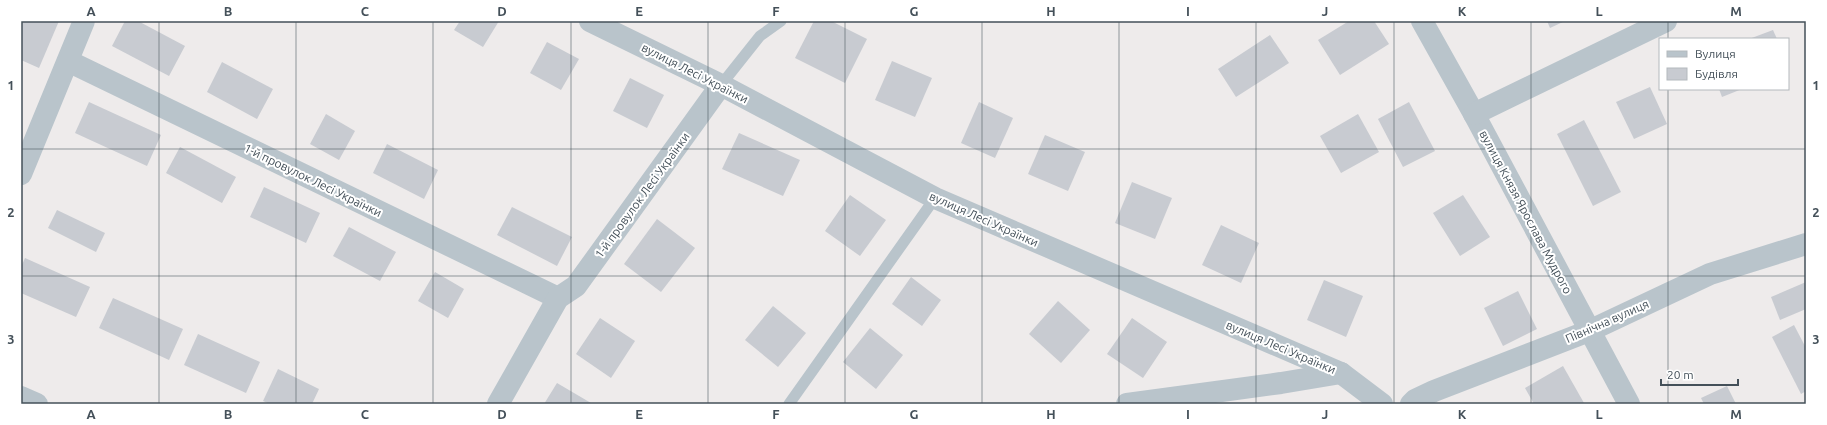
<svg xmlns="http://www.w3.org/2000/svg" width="1827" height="425" font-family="Ubuntu,sans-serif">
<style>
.building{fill:#c8cbd1}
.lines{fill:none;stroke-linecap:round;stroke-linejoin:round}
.service{stroke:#b9c4cb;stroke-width:11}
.minor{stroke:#b9c4cb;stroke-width:22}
.tertiary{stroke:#b9c4cb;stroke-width:22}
.grid{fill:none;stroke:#445059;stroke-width:1;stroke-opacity:0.55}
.labels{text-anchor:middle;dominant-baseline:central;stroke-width:4;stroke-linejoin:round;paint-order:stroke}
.street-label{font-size:12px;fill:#445059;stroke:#fff}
.neatline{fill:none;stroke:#445059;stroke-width:1.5}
.grid-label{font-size:13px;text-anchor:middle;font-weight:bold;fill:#445059}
</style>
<rect width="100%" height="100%" fill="#eeebeb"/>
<g class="building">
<path d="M21 21H59L39 68 21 60Z"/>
<path d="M125 21H138L185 46 169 76 112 46Z"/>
<path d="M460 21H499L483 47 454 30Z"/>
<path d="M814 21H831L867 39 845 83 795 58Z"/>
<path d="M1349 21H1374L1389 44 1340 75 1318 40Z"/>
<path d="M1547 21H1565L1550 28Z"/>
<path d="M1773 30 1777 39H1749Z"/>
<path d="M1270 35 1289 63 1236 97 1218 69Z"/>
<path d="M547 42 579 59 561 90 530 73Z"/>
<path d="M892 61 932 78 915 117 875 100Z"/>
<path d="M222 62 273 89 257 119 207 92Z"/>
<path d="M630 78 664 95 647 128 613 111Z"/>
<path d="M1650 87 1667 124 1634 139 1616 102Z"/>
<path d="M1719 89H1742L1722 97Z"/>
<path d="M89 102 161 135 147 166 75 133Z"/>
<path d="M979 102 1013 118 995 158 961 143Z"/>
<path d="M1409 102 1435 151 1403 167 1378 119Z"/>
<path d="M326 114 355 131 339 160 310 144Z"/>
<path d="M1358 114 1379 152 1341 173 1320 136Z"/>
<path d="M1584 120 1621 192 1593 206 1557 134Z"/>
<path d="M739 133 800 160 783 196 722 169Z"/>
<path d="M1045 135 1085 152 1068 191 1028 174Z"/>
<path d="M387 144 438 170 424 199 373 173Z"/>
<path d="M180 147 236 177 222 203 166 173Z"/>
<path d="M1132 182 1172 198 1155 239 1115 223Z"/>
<path d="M264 187 320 213 306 243 250 217Z"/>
<path d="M850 195 886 220 860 256 825 231Z"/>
<path d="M1463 195 1490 237 1460 256 1433 213Z"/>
<path d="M512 207 572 237 557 266 497 235Z"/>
<path d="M57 210 105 233 96 252 48 228Z"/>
<path d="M657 219 695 248 661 292 624 264Z"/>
<path d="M1221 225 1259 243 1241 283 1202 265Z"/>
<path d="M349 227 396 252 380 281 333 256Z"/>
<path d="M25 258 90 287 76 317 21 293V267Z"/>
<path d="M435 272 464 289 448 318 418 301Z"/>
<path d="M911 277 941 300 922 326 892 304Z"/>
<path d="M1324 280 1363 296 1346 337 1307 320Z"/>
<path d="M1806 282V309L1780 320 1771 297Z"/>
<path d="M1518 291 1537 329 1503 346 1484 308Z"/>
<path d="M113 298 183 329 169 360 99 328Z"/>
<path d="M1058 301 1090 330 1061 363 1029 334Z"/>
<path d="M773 306 806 333 778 367 745 340Z"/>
<path d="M600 318 635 341 611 378 576 354Z"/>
<path d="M1132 318 1167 342 1143 378 1107 354Z"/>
<path d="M1794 325 1806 348V391L1801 394 1772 337Z"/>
<path d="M870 328 903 355 876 389 843 362Z"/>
<path d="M198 334 260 362 246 393 184 365Z"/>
<path d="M1563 366 1584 403 1534 404 1525 388Z"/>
<path d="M278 369 319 389 312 404H270L263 401Z"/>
<path d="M557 383 591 403 590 404H544Z"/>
<path d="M1727 386 1736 404H1704L1701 398Z"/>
</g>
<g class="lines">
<g class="service">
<path d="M721 85 760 36 781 21"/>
<path d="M789 404 935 198"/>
</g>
<g class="minor">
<path d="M590 21 721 85 935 198 1341 373 1382 404"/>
<path d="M1422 21 1474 114 1629 404"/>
<path d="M68 61 558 298"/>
<path d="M1474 114 1666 21"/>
<path d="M21 174 84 21"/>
<path d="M498 404 558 298 576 286 721 85"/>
<path d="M1127 404 1281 383 1341 373"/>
<path d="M1411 404 1415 400 1434 391 1589 331 1710 274 1806 244"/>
</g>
<path class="tertiary" d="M21 397 37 404"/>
</g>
<path class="grid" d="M159 21V404M296 21V404M433 21V404M571 21V404M708 21V404M845 21V404M982 21V404M1119 21V404M1256 21V404M1394 21V404M1531 21V404M1668 21V39M1668 89V404M21 149H1806M21 276H1806"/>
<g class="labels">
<g class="street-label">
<text transform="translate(695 73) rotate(27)">вулиця Лесі Українки</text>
<text transform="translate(313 180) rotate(26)">1-й провулок Лесі Українки</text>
<text transform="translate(642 195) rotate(-54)">1-й провулок Лесі Українки</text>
<text transform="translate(1526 212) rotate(62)">вулиця Князя Ярослава Мудрого</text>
<text transform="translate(984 219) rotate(24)">вулиця Лесі Українки</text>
<text transform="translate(1607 321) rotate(-24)">Північна вулиця</text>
<text transform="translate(1281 347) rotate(23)">вулиця Лесі Українки</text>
</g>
</g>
<rect width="1827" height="425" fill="none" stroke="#ffffff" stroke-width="44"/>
<rect x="1659" y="38" width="130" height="52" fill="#ffffff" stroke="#b4b9bd"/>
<rect x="1667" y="51" width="20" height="6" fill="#b9c4cb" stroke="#b4b9bd"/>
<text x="1695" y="58" font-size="12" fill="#445059">Вулиця</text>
<rect x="1667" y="68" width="20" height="12" fill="#c8cbd1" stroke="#b4b9bd"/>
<text x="1695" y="78" font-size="12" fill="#445059">Будівля</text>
<path d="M1661 379v6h77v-6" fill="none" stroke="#445059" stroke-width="2"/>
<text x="1667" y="379" font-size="12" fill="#445059" stroke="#ffffff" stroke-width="3" paint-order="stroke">20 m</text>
<rect x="22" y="22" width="1783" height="381" class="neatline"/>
<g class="grid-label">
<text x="91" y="16">A</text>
<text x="228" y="16">B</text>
<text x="365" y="16">C</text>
<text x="502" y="16">D</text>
<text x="639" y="16">E</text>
<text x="776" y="16">F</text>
<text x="914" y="16">G</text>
<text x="1051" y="16">H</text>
<text x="1188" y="16">I</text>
<text x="1325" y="16">J</text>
<text x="1462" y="16">K</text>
<text x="1599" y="16">L</text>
<text x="1736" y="16">M</text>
<text x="11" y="90">1</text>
<text x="1816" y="90">1</text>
<text x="11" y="217">2</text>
<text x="1816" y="217">2</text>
<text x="11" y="344">3</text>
<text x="1816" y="344">3</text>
<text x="91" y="419">A</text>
<text x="228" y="419">B</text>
<text x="365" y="419">C</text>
<text x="502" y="419">D</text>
<text x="639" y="419">E</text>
<text x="776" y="419">F</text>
<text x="914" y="419">G</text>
<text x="1051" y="419">H</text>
<text x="1188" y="419">I</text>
<text x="1325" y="419">J</text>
<text x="1462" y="419">K</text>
<text x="1599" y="419">L</text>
<text x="1736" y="419">M</text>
</g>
</svg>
